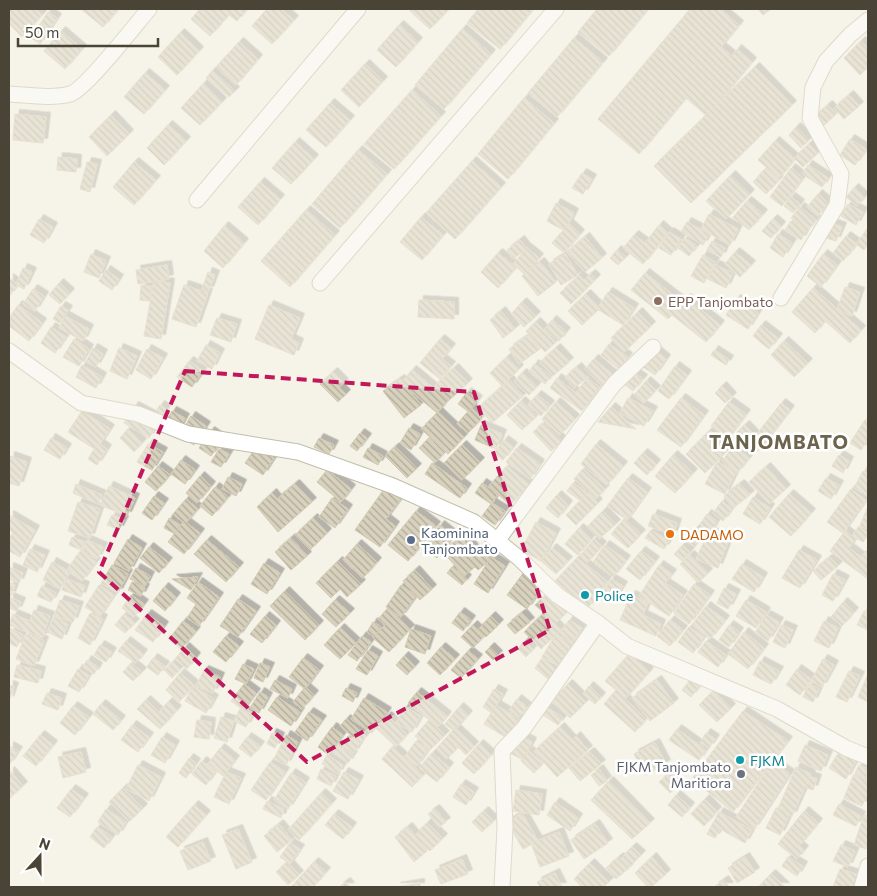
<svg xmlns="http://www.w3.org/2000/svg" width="877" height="896" font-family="Commissioner,sans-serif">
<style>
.building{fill:url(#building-back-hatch);stroke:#d3cab0;filter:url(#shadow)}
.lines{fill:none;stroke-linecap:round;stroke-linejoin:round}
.street-casing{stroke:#c1bdaa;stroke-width:17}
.street{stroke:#fff;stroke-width:15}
.marked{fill:none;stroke:#c2185b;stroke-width:4;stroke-dasharray:10 6;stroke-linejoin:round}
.education-dot{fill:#8d6e63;stroke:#fff;stroke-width:2}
.food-dot{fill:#e8710a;stroke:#fff;stroke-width:2}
.service-dot{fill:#5c6f8a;stroke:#fff;stroke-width:2}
.culture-dot{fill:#0f9aa8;stroke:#fff;stroke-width:2}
.worship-dot{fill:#6b7280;stroke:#fff;stroke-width:2}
.labels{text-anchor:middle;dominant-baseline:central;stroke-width:5;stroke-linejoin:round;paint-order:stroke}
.education-label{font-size:14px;fill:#785e54;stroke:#fff;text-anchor:start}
.service-label{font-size:14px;fill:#4e5e75;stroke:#fff;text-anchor:start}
.food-label{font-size:14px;fill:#c56008;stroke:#fff;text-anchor:start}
.culture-label{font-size:14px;fill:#0d838f;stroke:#fff;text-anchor:start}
.worship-label{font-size:14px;fill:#5b616d;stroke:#fff;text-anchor:end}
.district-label{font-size:19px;font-weight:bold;letter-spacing:1px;fill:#6d644d;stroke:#fff}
</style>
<defs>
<pattern id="building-back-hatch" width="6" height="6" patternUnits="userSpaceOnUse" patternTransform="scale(1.25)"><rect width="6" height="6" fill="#d7d1bd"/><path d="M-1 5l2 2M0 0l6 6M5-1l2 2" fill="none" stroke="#b0ab9a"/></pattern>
<filter id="shadow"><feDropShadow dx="4.5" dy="-4.5" stdDeviation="0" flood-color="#0004"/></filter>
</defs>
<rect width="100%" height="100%" fill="#f5f3e8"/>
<g class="building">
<path d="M9 9H35L42 15 22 37 9 24Z"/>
<path d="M81 9H118L103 27Z"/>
<path d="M200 9H229L232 11 210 36 191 19Z"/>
<path d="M233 9H247L237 21 228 14Z"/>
<path d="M267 9H281L294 20 272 44 252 26Z"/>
<path d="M412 9H449L430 29 410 11Z"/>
<path d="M478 9H533L500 49 467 23Z"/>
<path d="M597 9H648L609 56 578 32Z"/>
<path d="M690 9H720L739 25 721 47 732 56 737 49 752 62 707 116 686 98 639 154 598 119Z"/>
<path d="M758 9H771L763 15Z"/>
<path d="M48 12 57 18 40 44 31 38Z"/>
<path d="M399 25 418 42 396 67 377 50Z"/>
<path d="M462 29 491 54 444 109 415 85Z"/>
<path d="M61 31 82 49 65 69 44 51Z"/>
<path d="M180 33 199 51 177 75 158 57Z"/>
<path d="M574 38 603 62 557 117 528 93Z"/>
<path d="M861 41 868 49V67L860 75 844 58Z"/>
<path d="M239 42 258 59 236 85 216 67Z"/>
<path d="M365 64 383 81 359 107 341 90Z"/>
<path d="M755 67 792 105 691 203 654 166Z"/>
<path d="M212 71 235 91 229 97 206 78Z"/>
<path d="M145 73 165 90 144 114 124 97Z"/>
<path d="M203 84 222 102 200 125 181 108Z"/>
<path d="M412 90 441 116 394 169 364 144Z"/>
<path d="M849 95 859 106 844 119 834 108Z"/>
<path d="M524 98 554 123 508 179 478 154Z"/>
<path d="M330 103 350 120 326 147 306 130Z"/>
<path d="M828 105 836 114 821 128 813 118Z"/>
<path d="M15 114 46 117 43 143 13 140Z"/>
<path d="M111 115 129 134 107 156 89 137Z"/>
<path d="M168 125 186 141 164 165 147 148Z"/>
<path d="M796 127 809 140 801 148 789 135Z"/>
<path d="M850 139 866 149 855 165 840 155Z"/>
<path d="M775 141 795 159 779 178 758 160Z"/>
<path d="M295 142 314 159 291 184 272 168Z"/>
<path d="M809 144 818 153 803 167 794 158Z"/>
<path d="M358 150 387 174 340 228 312 204Z"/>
<path d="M58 157 77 159 76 172 57 170Z"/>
<path d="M472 161 501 187 455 239 426 213Z"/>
<path d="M87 162 97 164 90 192 80 189Z"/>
<path d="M134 162 156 180 134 205 113 187Z"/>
<path d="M808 165 828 178 822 187 802 174Z"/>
<path d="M766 168 779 180 766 194 753 182Z"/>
<path d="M791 168 803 178 782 206 770 197Z"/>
<path d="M582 173 592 179 583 194 572 188Z"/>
<path d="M731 175 750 194 726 219 706 201Z"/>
<path d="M260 182 280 199 258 225 238 207Z"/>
<path d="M854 188 864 197 857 206 846 197Z"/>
<path d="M818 194 828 203 818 216 807 207Z"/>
<path d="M791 197 800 204 793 213 784 206Z"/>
<path d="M747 201 763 214 749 230 733 217Z"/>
<path d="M556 203 574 213 565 231 547 221Z"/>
<path d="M848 204 863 212 856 225 841 216Z"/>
<path d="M800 207 816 220 807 231 791 218Z"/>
<path d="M306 210 335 235 290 287 261 261Z"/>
<path d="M709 214 738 229 730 245 701 229Z"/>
<path d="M421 217 443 235 422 260 400 242Z"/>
<path d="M39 219 53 227 44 243 30 235Z"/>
<path d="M773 219 781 226 771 238 762 231Z"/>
<path d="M791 221 806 231 801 240 785 230Z"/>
<path d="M687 222 709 234 703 245 681 232Z"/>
<path d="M831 223 842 227 836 241 826 238Z"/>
<path d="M569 224 580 234 564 253 552 243Z"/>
<path d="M659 225 668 233 643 264 623 248 634 235 645 243Z"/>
<path d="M224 226 244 243 223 268 204 251Z"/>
<path d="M867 229 868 244 864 250 856 244Z"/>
<path d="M669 232 681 239 671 255 659 248Z"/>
<path d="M778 234 792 243 783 257 770 248Z"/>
<path d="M846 236 857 244 843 261 833 253Z"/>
<path d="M585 237 602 258 585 272 567 252Z"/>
<path d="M685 238 697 246 689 256 678 248Z"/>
<path d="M520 240 527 249 513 259 507 250Z"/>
<path d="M712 241 725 248 721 257 707 250Z"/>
<path d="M527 248 539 258 525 275 513 264Z"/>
<path d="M617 250 626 257 618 265 610 258Z"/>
<path d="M735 252 751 265 740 277 725 264Z"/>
<path d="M498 253 516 268 498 288 481 272Z"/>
<path d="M91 254 106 261 99 278 84 272Z"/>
<path d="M565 254 578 275 561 285 549 264Z"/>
<path d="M823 254 837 265 821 287 807 276Z"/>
<path d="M703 255 715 262 704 283 691 276Z"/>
<path d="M540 262 556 282 538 296 522 276Z"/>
<path d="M167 265 169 279 138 284 136 270Z"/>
<path d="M715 265 733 273 726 288 708 279Z"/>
<path d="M23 268 32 272 24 289 16 285Z"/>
<path d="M106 270 119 279 112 290 99 281Z"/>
<path d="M208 272 215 275 209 291 202 289Z"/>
<path d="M645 273 682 302 686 298 720 325 706 342 672 315 668 319 631 290Z"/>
<path d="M591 274 596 279 571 304 560 293 579 275 584 280Z"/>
<path d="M9 278 18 285 9 296Z"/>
<path d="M154 281 170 283 161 339 144 336Z"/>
<path d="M59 283 70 293 60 304 49 295Z"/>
<path d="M141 285 151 286 150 301 140 300Z"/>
<path d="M184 285 208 293 196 327 172 319Z"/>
<path d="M845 287 860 292 852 316 837 310Z"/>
<path d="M813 288 861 330 850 343 825 321 815 333 792 312Z"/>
<path d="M33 289 44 296 35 311 23 304Z"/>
<path d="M608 292 634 308 623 325 597 309Z"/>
<path d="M586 294 600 308 582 325 568 311Z"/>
<path d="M736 299 758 313 748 329 726 315Z"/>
<path d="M419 300 454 302V319L418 317Z"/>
<path d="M522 302 536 316 524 327 511 314Z"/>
<path d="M18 305 42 323 29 341 9 326V318Z"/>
<path d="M269 305 300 318 291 339 299 343 294 355 255 339Z"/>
<path d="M61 306 68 310 60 323 53 319Z"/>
<path d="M501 311 515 329 503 338 490 320Z"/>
<path d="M638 312 651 326 624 352 611 338Z"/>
<path d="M65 316 89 329 83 341 59 328Z"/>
<path d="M217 318 237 324 231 342 210 335Z"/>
<path d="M552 320 566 332 559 341 544 330Z"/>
<path d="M536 322 556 342 545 352 526 331Z"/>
<path d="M761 325 778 338 769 349 753 336Z"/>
<path d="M51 327 66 337 55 353 41 343Z"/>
<path d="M529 335 540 349 519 364 509 349Z"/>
<path d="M74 339 89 349 79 366 63 357Z"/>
<path d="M440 339 451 348 442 359 451 366 440 379 420 363Z"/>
<path d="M784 341 808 363 794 377 771 355Z"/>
<path d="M609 344 628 357 619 369 601 355Z"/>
<path d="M206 345 220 353 212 369 197 361Z"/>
<path d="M93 348 103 354 96 367 86 362Z"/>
<path d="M119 348 137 356 127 379 110 371Z"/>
<path d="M556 348 569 362 553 376 540 362Z"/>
<path d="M147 349 163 358 151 379 136 370Z"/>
<path d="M655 350 666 359 655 375 643 367Z"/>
<path d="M714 350 729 360 726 365 711 355Z"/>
<path d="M507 357 519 369 502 386 490 373Z"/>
<path d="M594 359 613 375 603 386 585 369Z"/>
<path d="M189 361 203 371 192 387 177 377Z"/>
<path d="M534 364 551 376 545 384 529 372Z"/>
<path d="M82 365 102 377 96 388 76 377Z"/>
<path d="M675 366 687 375 669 399 658 391Z"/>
<path d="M577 367 587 378 574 388 565 377Z"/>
<path d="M454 368 468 383 448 401 434 386Z"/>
<path d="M412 370 448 400 437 413 401 383Z"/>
<path d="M333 372 344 383 339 387 346 394 338 402 320 384Z"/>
<path d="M633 372 643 379 633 391 623 383Z"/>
<path d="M522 373 537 386 529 395 514 382Z"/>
<path d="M557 378 576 393 587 378 599 387 582 411 550 388Z"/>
<path d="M400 379 421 405 404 418 383 391Z"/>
<path d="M509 380 523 396 492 423 478 408Z"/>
<path d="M646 381 656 390 644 403 634 395Z"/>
<path d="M722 386 732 397 725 403 715 393Z"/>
<path d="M467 392 478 400 469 412 458 404Z"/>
<path d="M537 395 550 405 541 416 528 405Z"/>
<path d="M628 398 653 411 644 426 620 413Z"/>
<path d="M681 398 704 415 681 447 657 430Z"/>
<path d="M521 401 537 416 522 430 507 415Z"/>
<path d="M556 402 575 419 560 435 542 419Z"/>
<path d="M729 402 746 414 728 438 711 426Z"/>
<path d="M781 403 790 410 766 441 757 434Z"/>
<path d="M160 405 166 409 149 438 124 423 134 406 153 416Z"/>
<path d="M611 407 636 429 598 422Z"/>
<path d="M471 408 482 418 468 433 457 424Z"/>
<path d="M82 411 110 429 96 450 68 432Z"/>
<path d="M172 411 185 418 175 436 162 428Z"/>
<path d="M438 412 464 437 448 454 421 429Z"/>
<path d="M191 416 206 426 194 445 179 436Z"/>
<path d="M865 420 868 422V439L861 450 850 443Z"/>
<path d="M544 423 562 441 551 451 533 432Z"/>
<path d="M481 425 502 434 496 449 475 440Z"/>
<path d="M745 425 764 445 754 454 735 434Z"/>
<path d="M409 428 420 434 411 450 400 443Z"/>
<path d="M128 429 142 443 134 452 120 438Z"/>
<path d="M710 430 729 449 705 473 686 454Z"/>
<path d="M210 431 223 440 211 456 199 448Z"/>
<path d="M360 433 367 438 357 451 350 446Z"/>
<path d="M51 438 67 448 60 459 44 450Z"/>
<path d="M319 438 334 445 329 454 314 447Z"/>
<path d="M429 438 444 453 435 463 419 448Z"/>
<path d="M504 440 513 447 503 460 494 453Z"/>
<path d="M98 443 107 449 97 465 88 459Z"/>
<path d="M148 444 163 452 152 470 137 462Z"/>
<path d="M596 444 623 466 607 485 581 464Z"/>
<path d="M462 445 480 462 462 480 444 463Z"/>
<path d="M257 446 274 458 263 475 245 463Z"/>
<path d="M734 446 749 458 737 473 722 461Z"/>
<path d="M395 447 417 468 407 478 385 456Z"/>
<path d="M368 448 383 456 378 465 363 457Z"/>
<path d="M517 448 540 464 530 479 506 462Z"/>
<path d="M219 449 229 454 221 467 211 462Z"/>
<path d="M643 453 656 464 647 475 634 463Z"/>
<path d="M673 455 693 473 675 493 655 476Z"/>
<path d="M839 455 849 461 843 473 832 466Z"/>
<path d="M10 456 27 462 19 486 9 483Z"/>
<path d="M181 460 195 470 185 484 171 474Z"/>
<path d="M717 462 736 472 725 494 705 484Z"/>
<path d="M432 463 467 488 460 498 425 474Z"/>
<path d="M158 466 170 475 156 491 145 482Z"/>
<path d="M507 466 529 485 510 505 489 486Z"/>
<path d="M766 467 786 489 769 504 749 482Z"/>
<path d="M583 469 605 489 596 499 574 479Z"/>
<path d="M327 470 351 489 341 502 317 482Z"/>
<path d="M863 471 868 474V496L854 488Z"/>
<path d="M200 476 211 486 197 503 186 493Z"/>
<path d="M228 477 242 484 236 496 222 489Z"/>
<path d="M628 478 647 492 627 520 607 506Z"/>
<path d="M826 478 839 485 831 499 818 491Z"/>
<path d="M389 482 405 493 386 519 395 526 380 547 355 530Z"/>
<path d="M482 483 498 494 492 503 505 511 495 525 482 516 491 504 475 493Z"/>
<path d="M573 483 587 493 581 501 567 491Z"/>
<path d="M76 484 102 495 98 504 73 493Z"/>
<path d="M295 484 312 502 278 532 257 507 272 493 277 499Z"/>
<path d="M740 484 750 495 733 508 724 496Z"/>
<path d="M109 486 135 498 127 516 100 505Z"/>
<path d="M215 487 228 497 212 516 200 506Z"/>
<path d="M851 489 866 500 843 533 827 522Z"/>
<path d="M588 493 598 503 576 525 566 515Z"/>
<path d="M789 494 811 513 791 536 769 517Z"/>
<path d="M557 495 568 505 558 518 546 508Z"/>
<path d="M154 496 164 503 152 520 142 513Z"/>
<path d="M753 497 770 508 760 524 743 514Z"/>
<path d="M332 498 348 509 335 528 319 517Z"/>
<path d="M186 499 198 509 185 524 173 514Z"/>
<path d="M722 501 732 509 723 521 713 513Z"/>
<path d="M78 502 100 509 90 538 68 531Z"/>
<path d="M868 506V529L860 526Z"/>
<path d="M416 511 436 526 408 561 388 545Z"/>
<path d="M603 511 616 524 599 539 587 527Z"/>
<path d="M653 514 677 523 673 535 648 526Z"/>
<path d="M707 514 717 521 711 531 700 524Z"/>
<path d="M9 515 35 530 20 557 9 551V539L13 532 9 530Z"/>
<path d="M112 515 124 520 119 530 107 525Z"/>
<path d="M169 518 180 525 175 534 164 528Z"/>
<path d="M313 518 327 533 310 550 295 535Z"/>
<path d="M624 519 641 534 628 548 611 534Z"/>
<path d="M184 521 200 533 184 554 168 542Z"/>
<path d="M536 522 556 533 541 561 521 550Z"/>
<path d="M440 525 454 536 437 558 423 548Z"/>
<path d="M859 526 868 533V535L863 542 856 538 849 548 861 557 867 550 868 551V579L830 551 845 531 852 536Z"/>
<path d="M579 528 591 539 578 555 565 544Z"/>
<path d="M695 529 703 536 695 547 686 541Z"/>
<path d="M651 530 669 541 664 549 645 538Z"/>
<path d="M709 531 729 540 718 568 696 559Z"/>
<path d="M463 535 479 555 490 546 497 555 478 570 475 567 464 576 443 552Z"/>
<path d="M72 537 85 542 81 550 69 545Z"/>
<path d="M291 538 307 556 291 570 275 552Z"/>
<path d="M128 539 142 548 129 571 114 563Z"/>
<path d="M594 539 602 546 587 563 580 556Z"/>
<path d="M87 540 103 547 97 559 82 552Z"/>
<path d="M207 540 239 567 226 582 194 554Z"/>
<path d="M357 544 377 562 363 578 343 560Z"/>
<path d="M605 545 626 560 613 577 593 562Z"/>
<path d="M683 545 690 552 682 561 674 554Z"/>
<path d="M149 547 168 562 159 573 140 558Z"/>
<path d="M552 548 568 561 556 574 541 561Z"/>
<path d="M30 549 45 555 37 572 23 565Z"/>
<path d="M799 550 817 560 800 588 782 578Z"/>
<path d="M80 551 96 562 82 581 67 570Z"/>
<path d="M641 551 655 561 640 580 626 569Z"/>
<path d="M690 555 708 573 698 583 680 564Z"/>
<path d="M491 557 505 566 488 593 474 584Z"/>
<path d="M830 557 838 566 821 580 813 571Z"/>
<path d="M577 558 607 581 588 608 555 581Z"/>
<path d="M338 561 361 584 347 597 340 589 331 598 316 583Z"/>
<path d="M52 562 70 572 60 589 43 580Z"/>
<path d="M264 563 280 573 267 594 251 584Z"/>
<path d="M742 564 763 577 754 592 732 579Z"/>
<path d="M112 565 128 574 118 593 101 583Z"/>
<path d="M659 565 672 574 665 583 683 595 669 616 639 596Z"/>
<path d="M9 567 23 573 19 583 9 579Z"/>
<path d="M452 567 467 579 462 585 447 573Z"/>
<path d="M136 568 150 576 145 586 130 579Z"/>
<path d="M415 570 432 589 420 600 403 581Z"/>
<path d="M524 572 543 586 527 609 507 595Z"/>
<path d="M833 574 845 580 833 601 822 595Z"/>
<path d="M198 577 191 590 172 579Z"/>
<path d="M66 579 85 586 81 597 62 590Z"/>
<path d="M611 579 623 586 613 602 601 595Z"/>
<path d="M9 582 15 585 11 596 9 595Z"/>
<path d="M132 582 145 588 141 596 128 590Z"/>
<path d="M198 582 219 597 199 626 187 618 196 604 187 598Z"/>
<path d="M694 584 710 595 689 624 674 613Z"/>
<path d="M99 585 114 595 100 616 85 607Z"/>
<path d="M401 585 416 596 401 617 386 607Z"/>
<path d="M42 586 56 593 51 602 37 596Z"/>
<path d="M164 587 176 597 165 611 153 601Z"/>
<path d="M724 588 736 594 728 609 717 603Z"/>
<path d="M285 591 319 625 305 640 270 606Z"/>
<path d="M547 594 566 613 555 624 561 630 541 649 524 632 544 613 535 605Z"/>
<path d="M131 595 144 604 134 617 122 608Z"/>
<path d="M631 595 648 603 643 615 661 624 656 636 620 620Z"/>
<path d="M9 597 21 602 17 611 9 608Z"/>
<path d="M238 599 256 611 238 637 220 626Z"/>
<path d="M60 600 79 606 73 622 54 616Z"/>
<path d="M335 600 350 613 336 627 322 614Z"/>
<path d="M746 600 766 612 756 628 736 616Z"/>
<path d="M843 602 854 612 842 626 831 617Z"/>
<path d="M706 606 725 620 710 639 692 625Z"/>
<path d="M388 608 410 629 389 652 373 638 385 625 378 619Z"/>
<path d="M34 610 50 616 42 638 9 625 13 614 30 621Z"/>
<path d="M864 611 868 613V630L857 625Z"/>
<path d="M460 612 471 620 463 631 452 623Z"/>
<path d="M90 613 103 619 90 645 78 638Z"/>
<path d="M522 613 530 622 515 634 507 625Z"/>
<path d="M124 614 135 623 125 633 115 625Z"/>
<path d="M147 614 164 626 153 642 135 630Z"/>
<path d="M766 615 779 622 768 641 755 633Z"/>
<path d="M265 616 276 625 262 643 250 634Z"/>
<path d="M491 616 499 624 486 637 478 629Z"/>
<path d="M54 617 68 624 62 639 47 632Z"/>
<path d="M569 620 582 628 573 642 560 633Z"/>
<path d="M670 620 683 630 670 646 657 636Z"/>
<path d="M183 621 196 631 181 649 169 639Z"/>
<path d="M824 621 838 628 829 648 814 641Z"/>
<path d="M373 622 381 627 374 637 367 632Z"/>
<path d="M473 625 484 636 473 648 461 637Z"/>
<path d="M729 625 739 632 729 647 719 640Z"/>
<path d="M781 625 793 630 785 648 773 642Z"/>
<path d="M689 627 704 637 693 653 678 642Z"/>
<path d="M10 628 23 635 17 647 9 643Z"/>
<path d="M340 628 356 643 340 659 324 645Z"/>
<path d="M411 629 431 636 425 654 405 647Z"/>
<path d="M744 632 764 648 748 669 728 654Z"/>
<path d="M26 634 44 641 34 666 16 659Z"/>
<path d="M556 634 574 644 560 667 542 657Z"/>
<path d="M226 636 239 646 226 662 213 652Z"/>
<path d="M362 636 371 642 357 661 348 655Z"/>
<path d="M126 641 143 654 136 663 118 651Z"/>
<path d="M525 641 533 649 526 657 518 649Z"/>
<path d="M706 641 726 655 718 667 698 652Z"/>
<path d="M100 645 112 652 106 662 94 655Z"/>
<path d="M185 647 196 657 187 669 175 659Z"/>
<path d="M441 647 455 659 440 675 427 663Z"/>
<path d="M490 647 498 655 493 660 485 652Z"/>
<path d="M368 650 378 656 367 675 356 669Z"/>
<path d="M468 651 478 659 461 678 451 670Z"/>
<path d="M629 654 649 672 625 699 646 719 635 732 604 704 616 690 605 681Z"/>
<path d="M404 656 415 666 407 675 396 665Z"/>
<path d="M153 658 165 666 158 675 147 667Z"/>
<path d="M303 658 319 670 305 689 289 677Z"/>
<path d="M542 658 556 670 548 679 535 668Z"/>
<path d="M823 659 834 665 822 687 811 681Z"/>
<path d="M87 660 98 667 94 674 83 667Z"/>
<path d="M760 661 779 671 771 684 753 675Z"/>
<path d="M173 662 180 669 172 678 164 670Z"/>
<path d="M131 663 142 672 133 681 123 672Z"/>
<path d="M260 663 270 667 263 682 254 678Z"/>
<path d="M243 664 254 669 246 684 235 679Z"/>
<path d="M17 665 41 671 38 683 14 677Z"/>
<path d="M78 669 89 675 79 692 68 686Z"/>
<path d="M797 669 811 679 800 695 786 685Z"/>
<path d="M204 670 220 677 213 693 196 686Z"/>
<path d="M849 671 860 676 847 702 836 697Z"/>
<path d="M180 673 194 685 179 702 166 690Z"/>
<path d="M696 673 704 680 691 697 682 690Z"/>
<path d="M868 674V702L858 697Z"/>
<path d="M275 680 292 689 288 698 270 689Z"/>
<path d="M657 680 674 703 650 721 632 698Z"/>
<path d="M244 684 256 693 243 710 231 701Z"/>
<path d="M568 684 586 702 570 718 552 701Z"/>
<path d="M809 684 819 689 813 702 803 697Z"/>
<path d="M9 685 14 687 9 701Z"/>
<path d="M193 686 214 699 206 713 185 701Z"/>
<path d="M589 686 601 697 595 704 583 694Z"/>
<path d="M305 687 314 695 302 709 293 702Z"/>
<path d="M346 688 357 693 353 702 342 696Z"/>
<path d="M494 689 503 694 492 713 483 707Z"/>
<path d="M713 691 731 708 717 722 699 705Z"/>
<path d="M260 692 268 697 259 713 250 708Z"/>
<path d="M417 692 447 716 438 727 408 703Z"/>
<path d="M47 693 62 698 58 710 42 704Z"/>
<path d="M277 697 300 712 291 726 268 710Z"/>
<path d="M364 698 387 712 372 733 351 719Z"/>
<path d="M517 699 527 707 519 717 509 710Z"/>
<path d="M146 700 159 712 168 702 177 710 160 729 137 709Z"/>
<path d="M101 704 121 720 113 730 93 714Z"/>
<path d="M496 705 519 719 507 738 484 724Z"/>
<path d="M73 706 89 717 75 735 60 723Z"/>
<path d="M545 706 563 718 558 725 540 713Z"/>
<path d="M405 707 421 716 412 732 396 723Z"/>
<path d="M459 707 468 715 454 731 445 724Z"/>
<path d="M240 709 252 715 246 727 234 721Z"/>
<path d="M743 711 788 741 733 812 692 779Z"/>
<path d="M309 712 322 720 307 741 295 732Z"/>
<path d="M387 716 407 734 396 747 376 728Z"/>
<path d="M221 717 234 721 227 742 214 738Z"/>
<path d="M346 719 366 736 360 743 340 726Z"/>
<path d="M197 720 211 722 209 739 194 737Z"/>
<path d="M429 720 445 735 430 750 415 736Z"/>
<path d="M132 725 149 737 138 752 121 740Z"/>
<path d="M332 727 343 735 328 755 318 747Z"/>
<path d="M560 727 572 740 576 736 588 750 557 777 534 751Z"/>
<path d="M455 728 474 746 466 755 458 747 447 759 436 749Z"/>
<path d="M677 729 706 750 699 760 669 740Z"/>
<path d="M272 733 280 737 275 748 267 744Z"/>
<path d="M706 733 715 739 709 748 700 743Z"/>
<path d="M40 735 53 745 36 766 23 756Z"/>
<path d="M286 735 298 742 286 765 274 759Z"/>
<path d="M519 735 532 742 523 760 510 753Z"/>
<path d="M348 736 360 743 354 753 342 746Z"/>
<path d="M162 737 175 745 165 763 151 755Z"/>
<path d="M247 737 260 746 251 757 239 748Z"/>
<path d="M416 741 428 750 417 766 404 758Z"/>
<path d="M655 743 666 764 645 775 634 754Z"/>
<path d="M479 744 491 755 474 774 462 763Z"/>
<path d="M337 745 353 755 348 763 333 753Z"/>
<path d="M805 745 828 755 821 771 798 761Z"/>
<path d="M9 746 18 751 9 765Z"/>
<path d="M392 747 423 775 412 787 382 759Z"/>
<path d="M220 748 235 760 223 776 208 764Z"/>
<path d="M841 749 857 759 846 779 829 768Z"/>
<path d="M529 751 543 763 534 773 521 761Z"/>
<path d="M81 752 86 772 63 778 58 757Z"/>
<path d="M590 752 601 764 580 781 569 768Z"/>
<path d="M432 753 449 767 437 782 419 768Z"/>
<path d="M327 755 343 765 338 774 322 764Z"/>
<path d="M189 758 196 763 186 778 179 773Z"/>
<path d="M202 761 216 771 206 785 192 774Z"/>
<path d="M270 762 285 772 266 800 251 790Z"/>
<path d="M772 762 790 774 754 829 736 817Z"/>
<path d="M138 765 161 777 149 801 126 789Z"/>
<path d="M859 765 868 769 866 778 855 773Z"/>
<path d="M796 767 811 774 792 816 778 809Z"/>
<path d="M321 769 336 776 331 786 317 779Z"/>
<path d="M599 769 607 781 599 786 591 775Z"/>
<path d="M10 771 23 786 9 799V773Z"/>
<path d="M226 772 241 778 229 804 214 797Z"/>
<path d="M344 772 359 780 348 799 333 791Z"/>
<path d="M291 773 305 782 288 809 274 800Z"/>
<path d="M668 774 678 786 670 793 659 782Z"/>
<path d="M854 774 868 780V791L862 806 844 798Z"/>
<path d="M809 776 817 779 813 790 805 787Z"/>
<path d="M609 781 650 823 632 839 591 800Z"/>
<path d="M461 784 474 792 466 805 453 797Z"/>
<path d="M123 788 143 808 129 822 109 802Z"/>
<path d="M71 789 84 798 70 817 57 808Z"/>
<path d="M516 790 542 794 539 815 513 811Z"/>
<path d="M321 793 332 803 299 840 288 830Z"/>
<path d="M676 795 690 807 682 817 668 805Z"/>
<path d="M705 799 717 811 704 826 691 814Z"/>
<path d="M267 801 284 809 281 818 263 809Z"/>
<path d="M555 802 578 818 570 831 547 815Z"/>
<path d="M839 804 861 816 856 826 833 815Z"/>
<path d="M194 805 206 815 178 847 166 837Z"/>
<path d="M776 808 790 814 780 835 766 828Z"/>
<path d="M106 809 126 822 118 835 98 822Z"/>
<path d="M435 809 446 822 439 827 428 814Z"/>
<path d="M484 811 494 821 482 832 472 822Z"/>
<path d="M804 811 818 823 799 846 804 850 797 859 778 844Z"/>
<path d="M719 812 752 830 745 843 720 829 715 838 707 834Z"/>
<path d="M522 813 538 841 523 849 507 822Z"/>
<path d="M334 814 352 827 343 839 325 825Z"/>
<path d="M864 815 868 816V842L866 849 854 845Z"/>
<path d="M427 823 443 838 430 851 414 836Z"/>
<path d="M279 824 292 840 277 852 264 836Z"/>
<path d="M595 824 608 843 584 859 571 840Z"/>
<path d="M97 827 112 837 104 848 90 837Z"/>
<path d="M408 827 427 851 414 862 395 837Z"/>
<path d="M238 829 252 862 236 869 222 835Z"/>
<path d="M559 832 569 856 540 867 531 843Z"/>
<path d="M203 842 211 861 188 870 180 851Z"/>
<path d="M290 843 300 849 290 864 280 857Z"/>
<path d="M841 845 855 851 848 867 833 861Z"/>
<path d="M632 847 641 855 630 866 621 858Z"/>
<path d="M619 857 629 868 616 879 606 868Z"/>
<path d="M652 857 666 874 651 887H648L635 873Z"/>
<path d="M745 857 755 872 737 883 728 868Z"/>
<path d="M788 857 803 866 797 876 782 866Z"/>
<path d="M462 859 468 874 441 884 435 870Z"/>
<path d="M287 862 299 875 288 885 276 872Z"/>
<path d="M314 862 326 872 313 887H291Z"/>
<path d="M590 863 609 882 603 887H582L574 879Z"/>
<path d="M840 869 859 875 854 887H833Z"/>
<path d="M555 873 562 887H540L537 882Z"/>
<path d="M771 874 785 887H758Z"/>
<path d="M724 880 729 887H714Z"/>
<path d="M346 882 350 887H339Z"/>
<path d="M420 883V887H396Z"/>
</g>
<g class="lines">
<g class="street-casing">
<g id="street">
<path d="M9 94C28 95 52 99 70 94 85 90 136 24 149 9"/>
<path d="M197 200 358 9"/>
<path d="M320 283 556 9"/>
<path d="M781 298 837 205 841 174 810 118 813 87 826 61 850 35 868 20"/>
<path d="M9 351 81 403 138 414 188 434 298 452 393 486 474 522 520 559 557 595 598 623 627 646 777 709 846 748 868 757"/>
<path d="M497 541 614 384 653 347"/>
<path d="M502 887 505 828 502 751 524 728 598 623"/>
<path d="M862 887 868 866"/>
</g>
</g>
<use href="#street" class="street"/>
</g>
<path d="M0 0H877V896H0ZM185 371 474 392 550 630 307 762 99 572Z" fill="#f5f3e8" fill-opacity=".55" fill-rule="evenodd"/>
<path class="marked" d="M185 371 474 392 550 630 307 762 99 572Z"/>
<circle class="education-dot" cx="658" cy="301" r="5"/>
<circle class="food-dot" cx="670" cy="534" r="5"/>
<circle class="service-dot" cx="411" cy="540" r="5"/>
<g class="culture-dot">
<circle cx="585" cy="595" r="5"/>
<circle cx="740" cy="760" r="5"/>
</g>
<circle class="worship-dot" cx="741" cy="774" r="5"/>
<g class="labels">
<g class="education-label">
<text x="668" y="301">EPP Tanjombato</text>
</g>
<g class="service-label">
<text x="421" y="532">Kaominina<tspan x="421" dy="16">Tanjombato</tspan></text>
</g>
<g class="food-label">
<text x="680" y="534">DADAMO</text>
</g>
<g class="culture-label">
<text x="595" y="595">Police</text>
<text x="750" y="760">FJKM</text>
</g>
<g class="worship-label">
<text x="731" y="766">FJKM Tanjombato<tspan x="731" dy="16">Maritiora</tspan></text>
</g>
<g class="district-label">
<text x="779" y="441">TANJOMBATO</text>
</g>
</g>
<rect width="877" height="896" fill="none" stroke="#494436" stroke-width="20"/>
<g transform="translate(40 856) rotate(21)" stroke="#ffffff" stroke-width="4" paint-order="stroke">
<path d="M0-4L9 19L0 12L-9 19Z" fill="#494436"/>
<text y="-8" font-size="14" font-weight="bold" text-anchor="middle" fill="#494436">N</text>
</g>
<path d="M18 38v8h140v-8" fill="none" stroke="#494436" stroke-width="2.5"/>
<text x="25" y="38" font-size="15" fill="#494436" stroke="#ffffff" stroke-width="4" paint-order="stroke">50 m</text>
</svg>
